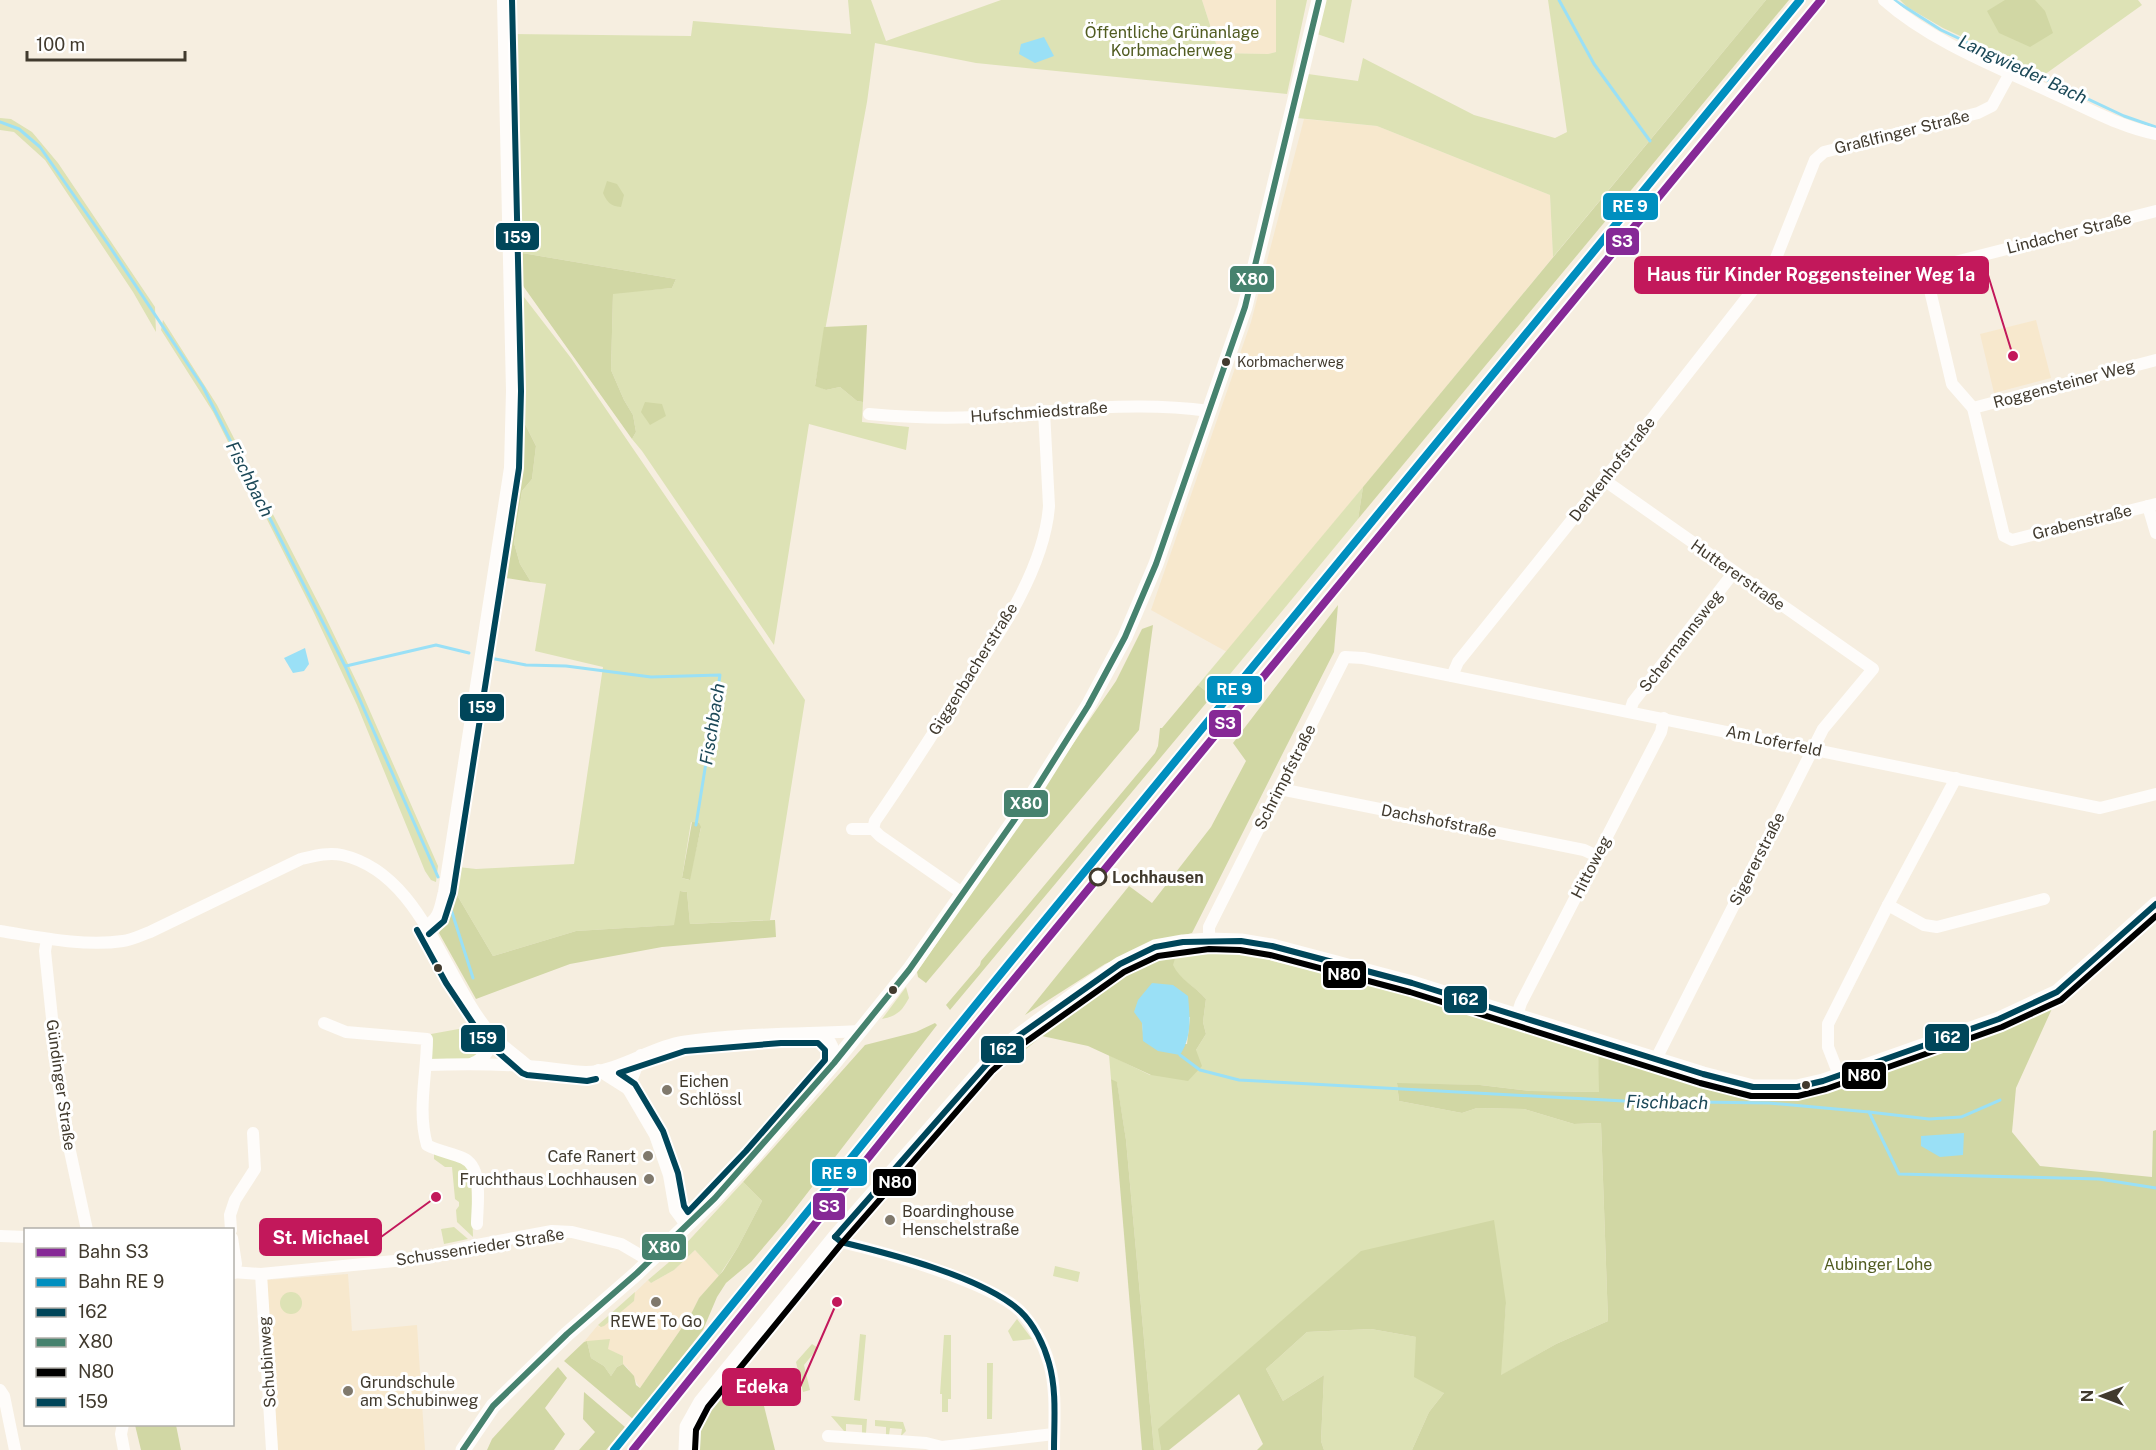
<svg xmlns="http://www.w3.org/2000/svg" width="2156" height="1450" font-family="'Public Sans',sans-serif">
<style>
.built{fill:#f7e8cd}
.green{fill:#dde2b5;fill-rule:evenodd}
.forest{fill:#d1d7a4;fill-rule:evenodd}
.water{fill:#9ae0f6}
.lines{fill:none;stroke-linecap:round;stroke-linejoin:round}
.stream{stroke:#9ae0f6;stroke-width:3}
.minor{stroke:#fefcfa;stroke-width:12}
.major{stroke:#fefcfa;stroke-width:15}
.bus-1-casing{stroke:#fff;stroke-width:10}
.bus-2-casing{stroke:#fff;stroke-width:10}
.bus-3-casing{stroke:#fff;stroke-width:10}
.bus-4-casing{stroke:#fff;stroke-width:10}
.bus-1{stroke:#00465a;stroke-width:6}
.bus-2{stroke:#46826e;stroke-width:6}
.bus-3{stroke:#000;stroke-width:6}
.bus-4{stroke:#00465a;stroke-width:6}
.rail-1-casing{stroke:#fff;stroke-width:12}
.rail-2-casing{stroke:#fff;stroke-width:12}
.rail-1{stroke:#862996;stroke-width:8}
.rail-2{stroke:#008fbf;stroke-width:8}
.bus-dot{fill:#413a2e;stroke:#fff;stroke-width:2}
.stop-dot{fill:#fff;stroke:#413a2e;stroke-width:3}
.poi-dot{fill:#80796c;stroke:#fff;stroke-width:2}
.labels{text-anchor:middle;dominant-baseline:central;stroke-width:6;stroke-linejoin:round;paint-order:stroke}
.bus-label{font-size:14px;fill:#413a2e;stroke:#fff;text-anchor:start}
.park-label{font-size:16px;fill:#515c21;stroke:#fff}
.street-label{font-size:16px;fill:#413a2e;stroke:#fff}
.stop-label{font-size:16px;font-weight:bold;fill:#413a2e;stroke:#fff;text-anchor:start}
.poi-label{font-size:16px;fill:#413a2e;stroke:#fff;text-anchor:start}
.water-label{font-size:18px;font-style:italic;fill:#1b4857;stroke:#fff}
.leader{fill:none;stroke:#c2185b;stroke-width:2}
.callout-dot{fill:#c2185b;stroke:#fff;stroke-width:2}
.callout{fill:#c2185b;stroke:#c2185b;stroke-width:2}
.callout-label{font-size:18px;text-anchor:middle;font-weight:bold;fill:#fff}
.line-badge{stroke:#fff;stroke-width:2}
.badge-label{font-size:16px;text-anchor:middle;font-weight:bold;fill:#fff}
</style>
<rect width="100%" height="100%" fill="#f6eee0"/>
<g class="built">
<path d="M1202 0H1276V52L1268 54 1219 53Z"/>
<path d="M1304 119 1377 126 1550 195 1553 257 1227 652 1151 610 1251 322Z"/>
<path d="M2036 320 2051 378 1994 393 1980 334Z"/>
<path d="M695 1250 719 1276 699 1298 690 1316 640 1388 627 1367 623 1364V1356L587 1341 584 1342 598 1325 599 1327 648 1280 651 1283 674 1270Z"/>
<path d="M348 1274 352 1331 417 1325 425 1450H278L267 1280Z"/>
</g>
<g class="green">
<path d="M848 0H871L886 41 1001 0H1202L1219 53 1268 54 1276 52V0H1307L1287 94 976 63 875 43 867 102 815 385 826 390 840 387 857 401 863 402 862 422 909 427 906 450 809 424 774 645 642 451 632 439 636 432 633 415 624 400 611 370 613 293 672 288 676 279 516 252 511 34 691 36 693 21 851 34Z"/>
<path d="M1325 0H1352L1344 43 1317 34Z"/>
<path d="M1548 0H1766L1553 257 1550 195 1377 126 1297 118 1308 74 1358 81 1363 58 1474 115 1555 138 1567 132Z"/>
<path d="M1900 0H2138L2142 5 2044 75 1943 28 1907 7Z"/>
<path d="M0 118 11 119 32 132 58 163 155 307 156 332 133 292 45 160 14 132 0 130Z"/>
<path d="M517 288 571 358 805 700 770 920 690 924 687 892 681 891 675 925 576 931 493 956 454 890 458 867 476 869 574 864 603 667 535 651 546 584 531 582 520 564 514 543 522 491 532 479 536 446 523 420ZM691 822 701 828 689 880 682 878Z"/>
<path d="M163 320 217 405 325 616 362 693 438 866 436 882 431 880 425 871 357 705 313 611 213 412 161 330Z"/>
<path d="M1363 487 1358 519 1212 696 1198 685Z"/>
<path d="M1218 947 1411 996 1598 1048 1600 1092 1531 1091 1480 1085 1397 1084 1399 1101 1462 1113 1477 1108 1524 1109 1574 1124 1601 1123 1608 1321 1556 1344 1500 1376 1506 1303 1362 1251 1159 1429 1161 1450H1154L1126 1140 1117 1083 1111 1079 1109 1055 1150 1075 1196 1050 1206 1034 1203 1022 1206 999C1194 985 1180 981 1172 965L1177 952Z"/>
<path d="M906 987 909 998C902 1011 897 1016 882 1019Z"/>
<path d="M475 1026 480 1035 479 1051 472 1059 431 1061V1034Z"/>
<path d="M434 1150 467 1166 471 1174 473 1237 457 1222 456 1210 459 1206V1202L455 1199 452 1167H445L434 1159Z"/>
<path d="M743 1182 762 1201 738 1247 719 1276 695 1250 674 1270 651 1283 648 1280 668 1263Z"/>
<path d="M454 1227 468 1239 444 1244 441 1229Z"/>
<path d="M1055 1266 1080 1272 1078 1282 1053 1276Z"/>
<circle cx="291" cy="1303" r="11"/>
<path d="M635 1292 634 1301 604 1326 601 1327 598 1325Z"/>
<path d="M1017 1319 1032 1339 1013 1341 1008 1331Z"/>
<path d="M1371 1329 1416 1337 1444 1393 1429 1412 1412 1450H1324L1321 1441 1324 1375 1283 1401 1266 1369 1307 1332Z"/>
<path d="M860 1334 866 1335 860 1401 854 1400Z"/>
<path d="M944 1335H951V1399H948V1412H942V1394H940Z"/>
<path d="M610 1339 608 1349 623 1356V1364L617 1367 611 1376 604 1366 591 1358 587 1341Z"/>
<path d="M812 1344 818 1348 804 1365 810 1390 803 1392 796 1362Z"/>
<path d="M987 1363H993L992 1419H987Z"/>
<path d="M831 1416 867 1419 866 1433H862V1425L846 1424V1431H844Z"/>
<path d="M875 1420 903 1422 906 1431 901 1436 902 1429 890 1428 889 1435H886V1427L875 1426Z"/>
</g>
<g class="forest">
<path d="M1766 0H1789L1358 519 1363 487Z"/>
<path d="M2005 0H2035L2045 11 2053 33 2030 47 1999 33 1987 11Z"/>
<path d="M607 181 617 184 624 195 621 207C610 206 607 202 603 193Z"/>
<path d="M516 252 676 279 672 288 613 294 611 370 624 400 633 415 636 432 632 439 516 276Z"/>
<path d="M867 325 863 402 857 401 840 387 826 390 815 386 824 327Z"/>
<path d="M645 402 662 404 666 416 650 425 641 412Z"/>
<path d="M523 420 536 446 532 479 522 491 514 543 520 564 531 582 506 578 523 452Z"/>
<path d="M1338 605 1334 652 1192 933 1152 943 1105 964 1025 1015 1129 886 1152 903 1211 827 1246 761 1233 743Z"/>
<path d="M1153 625 1139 730 926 983 918 977 917 972 1116 681 1142 629Z"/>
<path d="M1198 685 1212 696 950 1010 946 1005 980 965 981 961 1155 753 1158 746 1160 728H1162Z"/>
<path d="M692 822 699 823 701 827 690 880 682 878Z"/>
<path d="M454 890 493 956 576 931 674 925 680 891 687 892 690 924 775 920 776 937 662 947 570 964 476 999 439 933 452 900Z"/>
<path d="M1177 952 1173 965C1180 980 1195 986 1206 999L1203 1022 1206 1034 1196 1050 1202 1066 1188 1081 1151 1075 1088 1046 1042 1036 1011 1061 1002 1058 1034 1031 1090 992 1109 983 1154 955ZM1190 1017 1187 1044 1144 1041 1142 1023Z"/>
<path d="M2055 1002 2016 1088 2012 1132 2040 1166 2152 1177 2153 1131 2156 1130V1450H1412L1429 1412 1444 1393 1414 1377 1416 1337 1371 1329 1307 1332 1266 1369 1283 1401 1324 1375 1321 1441 1324 1450H1257L1263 1444 1239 1394 1169 1450H1161L1158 1429 1361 1251 1494 1220 1506 1303 1501 1375 1556 1344 1608 1321 1601 1123 1574 1124 1524 1109 1477 1108 1462 1113 1399 1101 1397 1083 1480 1085 1531 1091 1599 1092 1598 1048 1747 1098 1798 1095Z"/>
<path d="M935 1023 937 1025 785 1222 751 1262 726 1283 717 1297 703 1330 634 1420 564 1361 584 1342 587 1341 591 1358 604 1366 611 1376 617 1367 623 1364 634 1376 636 1385 640 1388 690 1316 699 1298 723 1271 738 1247 762 1201 743 1182 865 1045 916 1032Z"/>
<path d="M1111 1079 1117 1082 1126 1140 1154 1450H1142Z"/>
<path d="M739 1365 757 1378 775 1450H693L694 1429 706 1407Z"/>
<path d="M558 1367 567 1378 545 1408 565 1434 554 1450H487L492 1439Z"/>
<path d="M584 1392 625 1427 606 1450H579L595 1432 583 1419Z"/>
<path d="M135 1425H176L181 1450H141Z"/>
</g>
<g class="water">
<path d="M1044 37 1054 56 1035 63 1019 54 1021 44Z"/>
<path d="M305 648 309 664 304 671 293 673 284 658Z"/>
<path d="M1152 983 1173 985 1188 996C1190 1017 1192 1037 1180 1055L1158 1051 1143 1041 1142 1023 1134 1012 1138 1000Z"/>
<path d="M1964 1133 1963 1155 1940 1157 1921 1146V1136Z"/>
</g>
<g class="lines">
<g class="stream">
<path d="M1559 0 1594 64 1650 141"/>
<path d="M1894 0 1941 30 2124 116 2156 127"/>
<path d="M0 122 19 129 40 147 108 244 203 387 345 666 438 877"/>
<path d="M490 658 526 665 566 666 651 677 720 675 696 825"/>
<path d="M346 666 436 645 469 653"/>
<path d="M449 903 473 978"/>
<path d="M1180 1055 1200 1070 1239 1080 1624 1101 1769 1103 1869 1112 1899 1174 2099 1179 2156 1188"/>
<path d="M1869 1112 1929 1119 1961 1117 2000 1100"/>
</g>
<g class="minor">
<path d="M1884 0C1930 41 1997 67 2053 93 2087 108 2120 127 2156 134"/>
<path d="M1774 263 1845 287 1853 288 2156 211"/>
<path d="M1925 269 1952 384 1973 408 2004 536 2012 540 2156 504"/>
<path d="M1973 408 2156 360"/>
<path d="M869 414C904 417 939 419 975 417 1053 412 1130 400 1209 411"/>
<path d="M1604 480 1873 669 1823 729 1656 1059"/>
<path d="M2148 506 2156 533"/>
<path d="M1452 676 1458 662 1604 480 1774 263 1815 160 1824 152 1978 113 1992 106 2010 73"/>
<path d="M1630 711 1633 702 1734 572"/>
<path d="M1280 789 1584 850 1597 856"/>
<path d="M852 829H873"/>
<path d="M962 893 880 836 873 829 875 821C901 784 926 744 951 706 989 649 1044 575 1049 506L1044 411"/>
<path d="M1888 905 1924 925 1937 927 2044 899"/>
<path d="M425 926C440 919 440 907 444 892L510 468 512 391 503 0"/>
<path d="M0 931C38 937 84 947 123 941 132 940 141 935 150 932L301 859C314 856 328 852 342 855 421 873 443 977 490 1033 500 1045 516 1055 528 1066"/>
<path d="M47 939 45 951 62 1114 87 1230"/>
<path d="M1209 940V927L1345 657 1363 658 2100 808 2156 794"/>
<path d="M1517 1015 1521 1003 1661 732 1664 718"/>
<path d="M324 1023 346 1032 427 1039C427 1074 417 1110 427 1145 438 1151 451 1153 463 1158 484 1167 477 1205 477 1224"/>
<path d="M821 1034C833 1041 834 1049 834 1063"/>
<path d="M473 1063C487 1057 491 1049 491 1034"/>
<path d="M427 1065C460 1064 494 1064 527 1066 547 1067 567 1071 586 1072 617 1072 651 1047 682 1042 741 1033 801 1034 860 1031"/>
<path d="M598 1070 628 1089 655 1135 669 1175 675 1210 687 1226"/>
<path d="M1839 1075 1828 1047V1024L1888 905 1956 778"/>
<path d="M628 1089 641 1055"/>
<path d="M231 1230 230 1215 235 1200 255 1169 253 1133"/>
<path d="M0 1236 26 1237"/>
<path d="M835 1237 841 1242C884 1252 990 1282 1020 1311 1033 1324 1044 1345 1049 1363 1057 1391 1054 1422 1054 1450"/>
<path d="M232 1238 236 1264 234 1273"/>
<path d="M232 1272 261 1274 415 1259 477 1245 552 1231 572 1232 621 1244 650 1261"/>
<path d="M261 1274 272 1450"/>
<path d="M0 1390 4 1396 15 1450"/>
<path d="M123 1424 121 1434 124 1450"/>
<path d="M828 1436 926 1443 942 1447 1054 1434"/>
</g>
<g class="major">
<path d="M463 1450 493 1406 567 1334 637 1273 715 1198 753 1157 834 1063 909 970 1034 792 1088 706 1125 637 1156 564 1245 307 1319 0"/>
<path d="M686 1450 687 1427 701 1402 835 1237 986 1065 1014 1039 1075 994 1120 964 1155 947 1183 942 1209 940 1241 941 1272 946 1412 983 1703 1074 1753 1087H1797L1823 1081 1999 1019 2057 992 2156 904"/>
</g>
<g class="bus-1-casing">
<g id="bus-1">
<path d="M835 1237 986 1065 1014 1039 1120 964 1155 947 1183 942 1241 941 1272 946 1412 983 1703 1074 1753 1087H1797L1823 1081 1999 1019 2057 992 2156 904"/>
<path d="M835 1237 841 1242C891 1254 983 1277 1020 1311 1034 1324 1044 1345 1049 1363 1057 1391 1054 1421 1054 1450"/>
</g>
</g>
<g class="bus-2-casing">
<path id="bus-2" d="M463 1450 493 1406 567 1334 637 1273 715 1198 834 1063 909 970 1034 792 1088 706 1125 637 1156 564 1245 307 1319 0"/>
</g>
<g class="bus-3-casing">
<path id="bus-3" d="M695 1450 696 1430 708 1407 842 1243 992 1071 1020 1046 1124 972 1158 956 1209 949 1240 950 1270 955 1410 992 1700 1083 1751 1096H1798L1826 1089 2002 1027 2061 1000 2156 916"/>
</g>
<g class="bus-4-casing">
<g id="bus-4">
<path d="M417 930 446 983 484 1040 522 1073 527 1075 587 1081 596 1079"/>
<path d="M429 934 444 921 453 893 519 468 521 391 512 0"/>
<path d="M781 1043H818L825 1050V1060L746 1151 688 1212 684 1206 678 1173 663 1131 635 1084 619 1073 685 1051Z"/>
</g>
</g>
<use href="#bus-1" class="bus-1"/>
<use href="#bus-2" class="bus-2"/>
<use href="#bus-3" class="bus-3"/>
<use href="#bus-4" class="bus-4"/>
<g class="rail-1-casing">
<path id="rail-1" d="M633 1450 922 1091 1821 0"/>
</g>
<g class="rail-2-casing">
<path id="rail-2" d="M614 1450 1008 965 1800 0"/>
</g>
<use href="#rail-1" class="rail-1"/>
<use href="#rail-2" class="rail-2"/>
</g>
<g class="bus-dot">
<circle cx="1226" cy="362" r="5"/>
<circle cx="438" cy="968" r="5"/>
<circle cx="893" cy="990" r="5"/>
<circle cx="1806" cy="1085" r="5"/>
</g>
<circle class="stop-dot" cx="1098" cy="877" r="8"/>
<g class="poi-dot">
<circle cx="667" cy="1090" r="6"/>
<circle cx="648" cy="1156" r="6"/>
<circle cx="649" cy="1179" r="6"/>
<circle cx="890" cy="1220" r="6"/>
<circle cx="656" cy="1302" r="6"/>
<circle cx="348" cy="1391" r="6"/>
</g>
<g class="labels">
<g class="bus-label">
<text x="1237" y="362">Korbmacherweg</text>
</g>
<g class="park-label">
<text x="1172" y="32">Öffentliche Grünanlage<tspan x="1172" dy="18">Korbmacherweg</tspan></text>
<text x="1878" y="1264">Aubinger Lohe</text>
</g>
<g class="street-label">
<text transform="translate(1902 132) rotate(-14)">Graßlfinger Straße</text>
<text transform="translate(2069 233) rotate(-14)">Lindacher Straße</text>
<text transform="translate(2064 384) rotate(-15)">Roggensteiner Weg</text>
<text transform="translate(1039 412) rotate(-4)">Hufschmiedstraße</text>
<text transform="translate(1612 469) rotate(-52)">Denkenhofstraße</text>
<text transform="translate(2082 522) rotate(-14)">Grabenstraße</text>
<text transform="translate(1738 575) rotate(35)">Huttererstraße</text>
<text transform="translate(1681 641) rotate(-52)">Schermannsweg</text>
<text transform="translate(973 669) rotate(-58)">Giggenbacherstraße</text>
<text transform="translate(1774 741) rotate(12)">Am Loferfeld</text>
<text transform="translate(1285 777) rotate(-63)">Schrimpfstraße</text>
<text transform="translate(1439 821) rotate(11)">Dachshofstraße</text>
<text transform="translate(1757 859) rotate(-63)">Sigererstraße</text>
<text transform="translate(1591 867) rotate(-63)">Hittoweg</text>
<text transform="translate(61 1085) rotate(82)">Gündinger Straße</text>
<text transform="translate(480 1247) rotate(-9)">Schussenrieder Straße</text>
<text transform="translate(267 1362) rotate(-94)">Schubinweg</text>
</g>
<g class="stop-label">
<text x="1112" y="877">Lochhausen</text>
</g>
<g class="poi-label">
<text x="679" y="1081">Eichen<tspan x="679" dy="18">Schlössl</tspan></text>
<text x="636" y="1156" text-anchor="end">Cafe Ranert</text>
<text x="637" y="1179" text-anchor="end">Fruchthaus Lochhausen</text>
<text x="902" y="1211">Boardinghouse<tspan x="902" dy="18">Henschelstraße</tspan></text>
<text x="656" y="1321" text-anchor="middle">REWE To Go</text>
<text x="360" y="1382">Grundschule<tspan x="360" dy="18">am Schubinweg</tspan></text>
</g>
<g class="water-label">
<text transform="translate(2023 69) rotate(25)">Langwieder Bach</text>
<text transform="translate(250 479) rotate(63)">Fischbach</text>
<text transform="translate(712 724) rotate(-81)">Fischbach</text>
<text transform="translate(1667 1102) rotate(1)">Fischbach</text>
</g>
</g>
<path class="leader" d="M2013 356L1988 275M436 1197L381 1237M837 1302L800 1387"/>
<g class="callout-dot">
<circle cx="2013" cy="356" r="6"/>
<circle cx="436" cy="1197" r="6"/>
<circle cx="837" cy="1302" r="6"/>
</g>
<g class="callout">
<rect x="1635" y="257" width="353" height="36" rx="6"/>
<rect x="260" y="1219" width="121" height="36" rx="6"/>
<rect x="723" y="1369" width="77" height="36" rx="6"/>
</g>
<g class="callout-label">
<text x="1811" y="281">Haus für Kinder Roggensteiner Weg 1a</text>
<text x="321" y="1244">St. Michael</text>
<text x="762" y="1393">Edeka</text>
</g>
<g class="line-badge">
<rect x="1602" y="192" width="57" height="29" rx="6" fill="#008fbf"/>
<rect x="495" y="222" width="45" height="29" rx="6" fill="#00465a"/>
<rect x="1605" y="227" width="35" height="29" rx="6" fill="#862996"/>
<rect x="1229" y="265" width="46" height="28" rx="6" fill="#46826e"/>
<rect x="1206" y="675" width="57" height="29" rx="6" fill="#008fbf"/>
<rect x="459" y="693" width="46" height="29" rx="6" fill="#00465a"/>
<rect x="1208" y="709" width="34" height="29" rx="6" fill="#862996"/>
<rect x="1003" y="789" width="46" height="29" rx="6" fill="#46826e"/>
<rect x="1322" y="960" width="45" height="29" rx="6" fill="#000"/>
<rect x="1443" y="985" width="45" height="29" rx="6" fill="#00465a"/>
<rect x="1924" y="1023" width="46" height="29" rx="6" fill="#00465a"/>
<rect x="460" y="1024" width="46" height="29" rx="6" fill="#00465a"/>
<rect x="980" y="1035" width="45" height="29" rx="6" fill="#00465a"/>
<rect x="1841" y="1061" width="46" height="29" rx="6" fill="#000"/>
<rect x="811" y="1158" width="57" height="29" rx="6" fill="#008fbf"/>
<rect x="872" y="1168" width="45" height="29" rx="6" fill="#000"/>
<rect x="812" y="1192" width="34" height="29" rx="6" fill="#862996"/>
<rect x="641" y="1233" width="46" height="28" rx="6" fill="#46826e"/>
</g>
<g class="badge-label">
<text x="1630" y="212">RE 9</text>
<text x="517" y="243">159</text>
<text x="1622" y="247">S3</text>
<text x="1252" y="285">X80</text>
<text x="1234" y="695">RE 9</text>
<text x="482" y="713">159</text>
<text x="1225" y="729">S3</text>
<text x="1026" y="809">X80</text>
<text x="1344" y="980">N80</text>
<text x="1465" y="1005">162</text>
<text x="1947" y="1043">162</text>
<text x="483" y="1044">159</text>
<text x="1003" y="1055">162</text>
<text x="1864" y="1081">N80</text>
<text x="839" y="1179">RE 9</text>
<text x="895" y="1188">N80</text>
<text x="829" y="1212">S3</text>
<text x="664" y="1253">X80</text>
</g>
<rect x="24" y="1228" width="210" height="198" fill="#ffffff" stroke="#b3b0ab" stroke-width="1.5"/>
<rect x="36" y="1248" width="30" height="9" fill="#862996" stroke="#b3b0ab" stroke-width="1.5"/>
<text x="78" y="1258" font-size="18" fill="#413a2e">Bahn S3</text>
<rect x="36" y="1278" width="30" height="9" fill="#008fbf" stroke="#b3b0ab" stroke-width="1.5"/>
<text x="78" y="1288" font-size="18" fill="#413a2e">Bahn RE 9</text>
<rect x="36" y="1308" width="30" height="9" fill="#00465a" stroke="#b3b0ab" stroke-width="1.5"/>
<text x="78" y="1318" font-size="18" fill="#413a2e">162</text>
<rect x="36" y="1338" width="30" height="9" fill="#46826e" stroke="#b3b0ab" stroke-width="1.5"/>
<text x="78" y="1348" font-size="18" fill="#413a2e">X80</text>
<rect x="36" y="1368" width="30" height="9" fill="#000000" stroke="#b3b0ab" stroke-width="1.5"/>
<text x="78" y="1378" font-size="18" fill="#413a2e">N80</text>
<rect x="36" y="1398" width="30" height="9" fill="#00465a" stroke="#b3b0ab" stroke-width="1.5"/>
<text x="78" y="1408" font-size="18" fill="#413a2e">159</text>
<g transform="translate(2102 1396) rotate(270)" stroke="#ffffff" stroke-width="4.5" paint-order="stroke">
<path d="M0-4.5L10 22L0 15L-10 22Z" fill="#413a2e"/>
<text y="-9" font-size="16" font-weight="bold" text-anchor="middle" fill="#413a2e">N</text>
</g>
<path d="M27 51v9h158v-9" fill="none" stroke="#413a2e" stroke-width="3"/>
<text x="36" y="51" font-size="18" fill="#413a2e" stroke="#ffffff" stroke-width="4.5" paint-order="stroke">100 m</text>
</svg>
